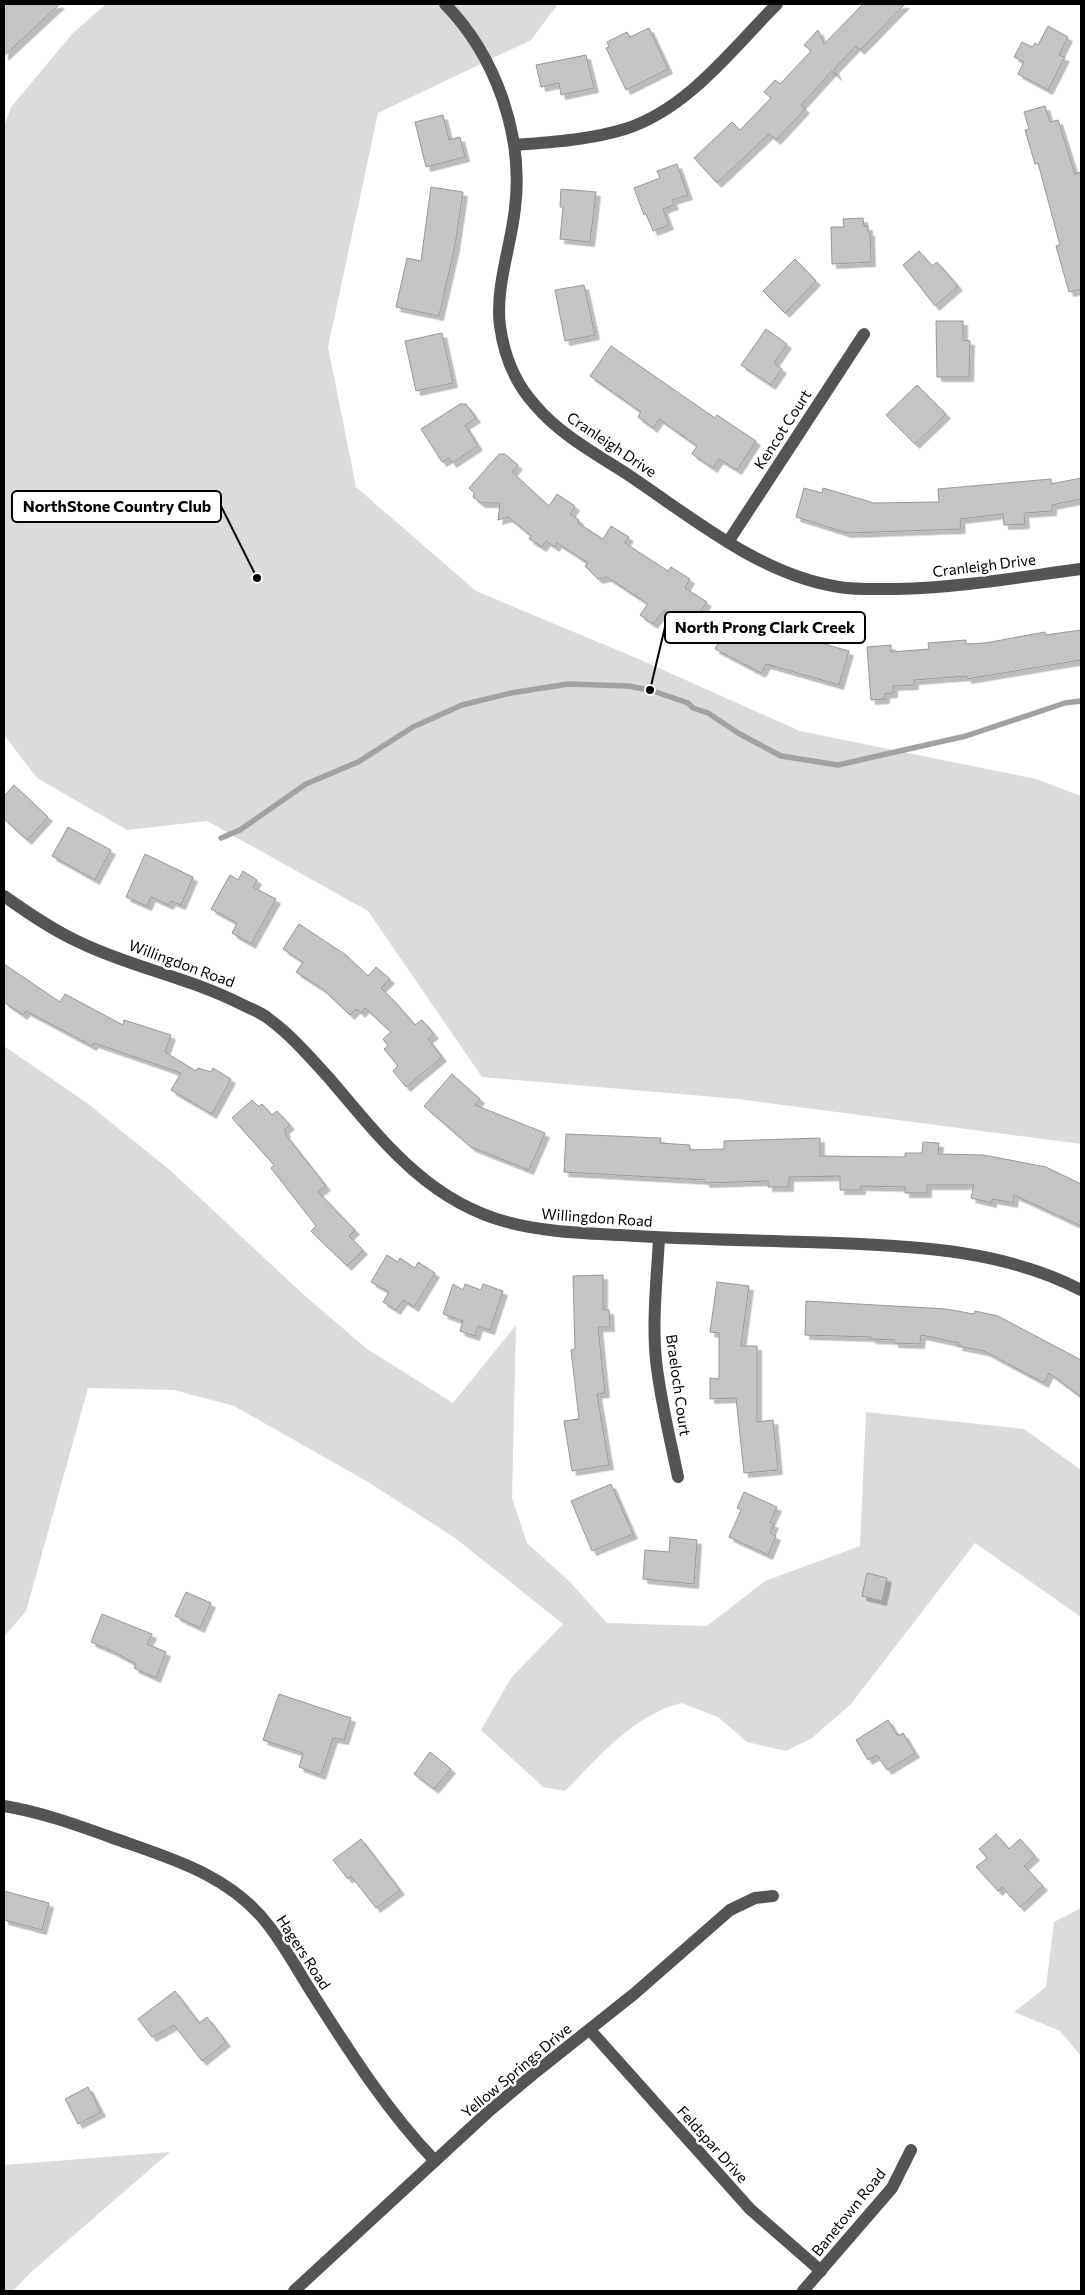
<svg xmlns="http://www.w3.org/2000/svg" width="1085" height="2295" font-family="Commissioner,sans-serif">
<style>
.green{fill:#dbdbdb}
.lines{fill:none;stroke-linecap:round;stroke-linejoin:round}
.stream{stroke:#a2a2a2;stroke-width:5.5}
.building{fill:#c4c4c4;stroke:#989898;filter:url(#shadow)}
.minor{stroke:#545454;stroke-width:12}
.labels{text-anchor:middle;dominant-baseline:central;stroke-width:5;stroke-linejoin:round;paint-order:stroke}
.street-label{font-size:15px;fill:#000;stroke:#fff}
.leader{fill:none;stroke:#000;stroke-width:2}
.callout-dot{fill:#000;stroke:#fff;stroke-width:2}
.callout{fill:#fff;stroke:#000;stroke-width:2}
.callout-label{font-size:16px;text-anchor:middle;font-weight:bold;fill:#000}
</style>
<defs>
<filter id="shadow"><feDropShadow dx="4.5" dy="4.5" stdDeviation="0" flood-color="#0004"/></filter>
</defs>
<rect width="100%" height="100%" fill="#fff"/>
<g class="green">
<path d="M106 4H558L531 40 378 113 328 347 356 487 476 591 641 660 800 731 1036 779 1081 796V1144L738 1099 482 1077 368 911 207 821 127 830 37 778 4 735V126L11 107 73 33Z"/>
<path d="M4 1046 87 1103 171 1171 304 1295 367 1349 453 1403 516 1325 512 1498 527 1543 569 1581 607 1623 707 1626 765 1581 860 1546 866 1412 1024 1429 1081 1470V1617L975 1543 851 1704 812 1738 786 1751 747 1742 718 1717 681 1703C631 1717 600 1756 565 1791L543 1787 481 1730 511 1678 563 1624 455 1538 368 1482 234 1406 174 1390 88 1388 26 1611 4 1637Z"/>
<path d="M1081 1908V2056L1060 2031 1014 2012 1046 1987 1054 1922Z"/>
<path d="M170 2152 30 2273 13 2291H4V2165Z"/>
</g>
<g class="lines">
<path class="stream" d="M221 838 240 830 306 784 358 762 413 727 462 705 511 693 568 684 628 686 650 690 688 703 693 708 708 713 738 733 781 756 838 765 966 736 1065 703 1081 701"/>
</g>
<g class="building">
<path d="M4 4H60L4 56Z"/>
<path d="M863 4H905L860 50 856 46 834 69 837 76 832 71 801 105 805 109 776 140 769 134 717 183 694 158 732 122 740 130 771 98 764 92 775 80 780 84 811 51 804 45 818 30 824 44Z"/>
<path d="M1048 26 1068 37 1059 55 1065 57 1048 90 1018 74 1024 62 1014 57 1022 42 1032 47 1035 43 1038 45Z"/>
<path d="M649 28 668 69 626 90 606 48 609 47 607 42 627 32 630 37Z"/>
<path d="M586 55 594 88 561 95 559 83 541 87 536 65Z"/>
<path d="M1045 106 1050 122 1058 120 1075 174 1081 172V289L1069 292 1056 246 1060 245 1038 163 1035 164 1025 130 1029 129 1024 112Z"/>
<path d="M443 115 449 140 460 137 465 157 426 167 415 122Z"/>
<path d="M677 164 688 195 672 200 674 205 663 209 669 225 653 231 646 214 644 215 634 188 660 178 657 171Z"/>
<path d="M431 187 463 192 455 246 439 316 396 307 407 258 421 261Z"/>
<path d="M561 189 596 192 590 242 560 239 563 207H560Z"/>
<path d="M863 218 864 226H868V232H870L871 262 832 264 831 227H844L843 219Z"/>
<path d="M919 251 932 266 937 262 958 286 935 306 903 265Z"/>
<path d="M795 259 816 281 785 313 763 291Z"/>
<path d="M584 285 595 335 565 341 555 290Z"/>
<path d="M936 321H963V340L970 341 969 377H937Z"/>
<path d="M766 329 787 344 774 363 782 369 771 385 741 365Z"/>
<path d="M442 333 453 383 416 391 405 341Z"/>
<path d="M611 346 715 418 717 415 756 441 737 470 719 459 713 468 692 454 697 446 659 419 653 428 638 417 641 412 590 376Z"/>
<path d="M917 385 946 414 915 444 886 415Z"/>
<path d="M460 404H466L476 418 465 425 478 446 452 463 449 458 442 462 421 429Z"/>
<path d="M499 454H505L518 465 512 472 549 506 557 494 575 506 570 514 579 520 578 523 603 539 611 526 629 537 625 543 668 571 671 567 690 579 685 588 707 602 690 627 664 610 653 624 640 615 648 604 607 577 598 579 585 566 588 563 557 543 555 547 546 541 542 547 529 539 531 536 508 517 498 520 500 503H481L473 497 474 493 469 488Z"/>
<path d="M1081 478V499L1052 505V511L1024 513 1025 524 1004 525 1003 514 960 519 961 529 847 533 796 517 804 488 822 493 823 488 874 503 939 502 938 489 1051 479V484Z"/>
<path d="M735 611 794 641 796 636 849 651 839 685 766 664 761 673 715 649Z"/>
<path d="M1081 630V660L967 679V676L914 680V685L893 686V693L885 694V699L871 700 867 647 891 645V652L929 649 928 643 966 640V644L985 643 1045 632V635Z"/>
<path d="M14 785 48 817 27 840 4 819V796Z"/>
<path d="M68 827 111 850 95 880 52 856Z"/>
<path d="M145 854 193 877 181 905 171 901 169 905 151 897 147 906 126 897Z"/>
<path d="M243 871 257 880 253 887 276 899 251 944 232 933 237 923 211 909 230 875 238 880Z"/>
<path d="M299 924 346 955 368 976 376 967 390 979 381 988 395 1002 415 1025 422 1020 434 1034 428 1039 442 1057 406 1087 393 1071 398 1066 384 1049 388 1046 383 1039 391 1032 365 1008 361 1013 356 1009 350 1015 324 990 296 972 303 962 283 949Z"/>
<path d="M4 964 60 1002 65 994 123 1025 124 1020 171 1035 165 1052 196 1071 198 1068 211 1072 213 1068 231 1079 212 1114 171 1090 181 1073 94 1043 92 1046 26 1011 23 1015 4 1002Z"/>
<path d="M452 1074 480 1099 475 1105 545 1133 529 1170 471 1147 424 1106Z"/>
<path d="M252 1100 259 1107 262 1104 272 1115 277 1111 290 1125 284 1130 286 1132 285 1134 326 1186 318 1192 355 1230 349 1236 363 1250 347 1266 311 1231 316 1226 271 1168 274 1165 232 1118Z"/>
<path d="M566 1134 661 1138 660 1143 690 1145V1150L724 1149V1141L820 1138V1156L905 1157V1153H922L923 1142 939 1143 938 1154 984 1155 1046 1167 1081 1184V1226L1014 1195 1013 1203 992 1199V1203L971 1198 974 1185H927V1193H905V1187L861 1186V1190H840V1176L789 1177V1187H768V1181L705 1183V1180L564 1172Z"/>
<path d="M387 1255 398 1262 400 1258 415 1268 418 1262 435 1273 414 1307 403 1300 396 1310 383 1302 389 1292 371 1282Z"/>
<path d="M603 1275V1310H609L610 1327H598L605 1393 597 1394 609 1465 572 1471 564 1421 579 1419 571 1350 575 1349 573 1276Z"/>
<path d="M717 1282 749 1286 741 1346H757V1422L773 1420 778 1470 744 1473 736 1398 710 1399V1378L719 1379V1333L710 1332Z"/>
<path d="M453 1284 463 1290 465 1284 481 1290 483 1284 503 1291 490 1330 478 1326 475 1336 460 1331 463 1321 443 1314Z"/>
<path d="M806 1301 946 1309 974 1314 975 1311 998 1316 1081 1360V1397L1049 1373 1044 1383 984 1351 958 1346 959 1343 921 1335 920 1344 894 1343V1340L871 1339V1337L805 1335Z"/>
<path d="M611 1484 633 1534 592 1551 571 1501Z"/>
<path d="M744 1492 777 1507 770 1522 774 1524 770 1533 776 1536 768 1555 729 1537 741 1510 737 1508Z"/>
<path d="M670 1537 697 1540 694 1584 643 1579 645 1550 669 1552Z"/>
<path d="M867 1573 887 1578 882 1601 862 1596Z"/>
<path d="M186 1592 211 1603 200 1628 175 1616Z"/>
<path d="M102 1614 152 1634 147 1644 166 1652 156 1678 134 1668 136 1664 112 1651 91 1642Z"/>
<path d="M279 1694 351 1718 344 1740 333 1738 321 1775 299 1767 303 1753 263 1740Z"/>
<path d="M888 1720 898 1736 903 1733 915 1753 887 1770 877 1755 868 1760 856 1740Z"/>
<path d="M430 1752 451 1769 434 1789 414 1774Z"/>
<path d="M996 1834 1009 1849 1020 1839 1035 1856 1024 1866 1043 1886 1020 1907 1002 1887 998 1891 976 1867 987 1858 979 1849Z"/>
<path d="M361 1839 400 1890 376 1908 351 1876 348 1879 333 1860Z"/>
<path d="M4 1891 49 1903 42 1930 4 1920Z"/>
<path d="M175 1991 199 2023 207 2017 226 2042 202 2061 174 2025 152 2037 138 2019Z"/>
<path d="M88 2087 101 2112 78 2124 65 2099Z"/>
</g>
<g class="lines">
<g class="minor">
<path d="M445 4C496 56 524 136 515 208 511 247 495 287 500 326 504 355 515 383 535 405 560 435 598 455 630 476 694 519 761 575 839 587 858 590 877 589 896 589 958 588 1020 577 1081 569"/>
<path d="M515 145C551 142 589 140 625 129 688 109 732 49 777 4"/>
<path d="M728 542 864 334"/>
<path d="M4 896C28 913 54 931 81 943 133 968 191 978 243 1005 252 1009 262 1013 269 1019 292 1036 310 1057 329 1078 380 1138 427 1201 507 1222 544 1232 582 1233 620 1235 692 1240 764 1240 836 1243 918 1246 1007 1251 1081 1290"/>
<path d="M659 1238C657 1278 652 1320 656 1360 660 1399 670 1438 678 1477"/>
<path d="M4 1806C41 1812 77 1825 113 1838 170 1858 231 1875 269 1926 286 1948 299 1973 314 1996 351 2054 388 2112 435 2161"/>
<path d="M590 2030 750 2209 821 2271"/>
<path d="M294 2291 488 2112 537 2071 634 1994 730 1910 755 1898 773 1896"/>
<path d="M803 2291 892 2188 911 2150"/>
</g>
</g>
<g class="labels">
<g class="street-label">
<text transform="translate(782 429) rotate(-57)">Kencot Court</text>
<text transform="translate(612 444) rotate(34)">Cranleigh Drive</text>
<text transform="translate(984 565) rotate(-7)">Cranleigh Drive</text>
<text transform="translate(182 963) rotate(20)">Willingdon Road</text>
<text transform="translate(597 1217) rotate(4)">Willingdon Road</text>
<text transform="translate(679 1385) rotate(82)">Braeloch Court</text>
<text transform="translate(304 1952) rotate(57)">Hagers Road</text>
<text transform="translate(516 2070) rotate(-40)">Yellow Springs Drive</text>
<text transform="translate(713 2144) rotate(48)">Feldspar Drive</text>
<text transform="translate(848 2212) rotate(-51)">Banetown Road</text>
</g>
</g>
<path class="leader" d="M257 578L221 506M650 690L665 627"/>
<g class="callout-dot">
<circle cx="257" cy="578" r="5"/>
<circle cx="650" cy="690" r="5"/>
</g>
<g class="callout">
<rect x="12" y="491" width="209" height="31" rx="5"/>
<rect x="665" y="612" width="200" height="31" rx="5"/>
</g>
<g class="callout-label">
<text x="117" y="512">NorthStone Country Club</text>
<text x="765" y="633">North Prong Clark Creek</text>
</g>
<rect width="1085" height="2295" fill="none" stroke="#000000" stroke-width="10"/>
</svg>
